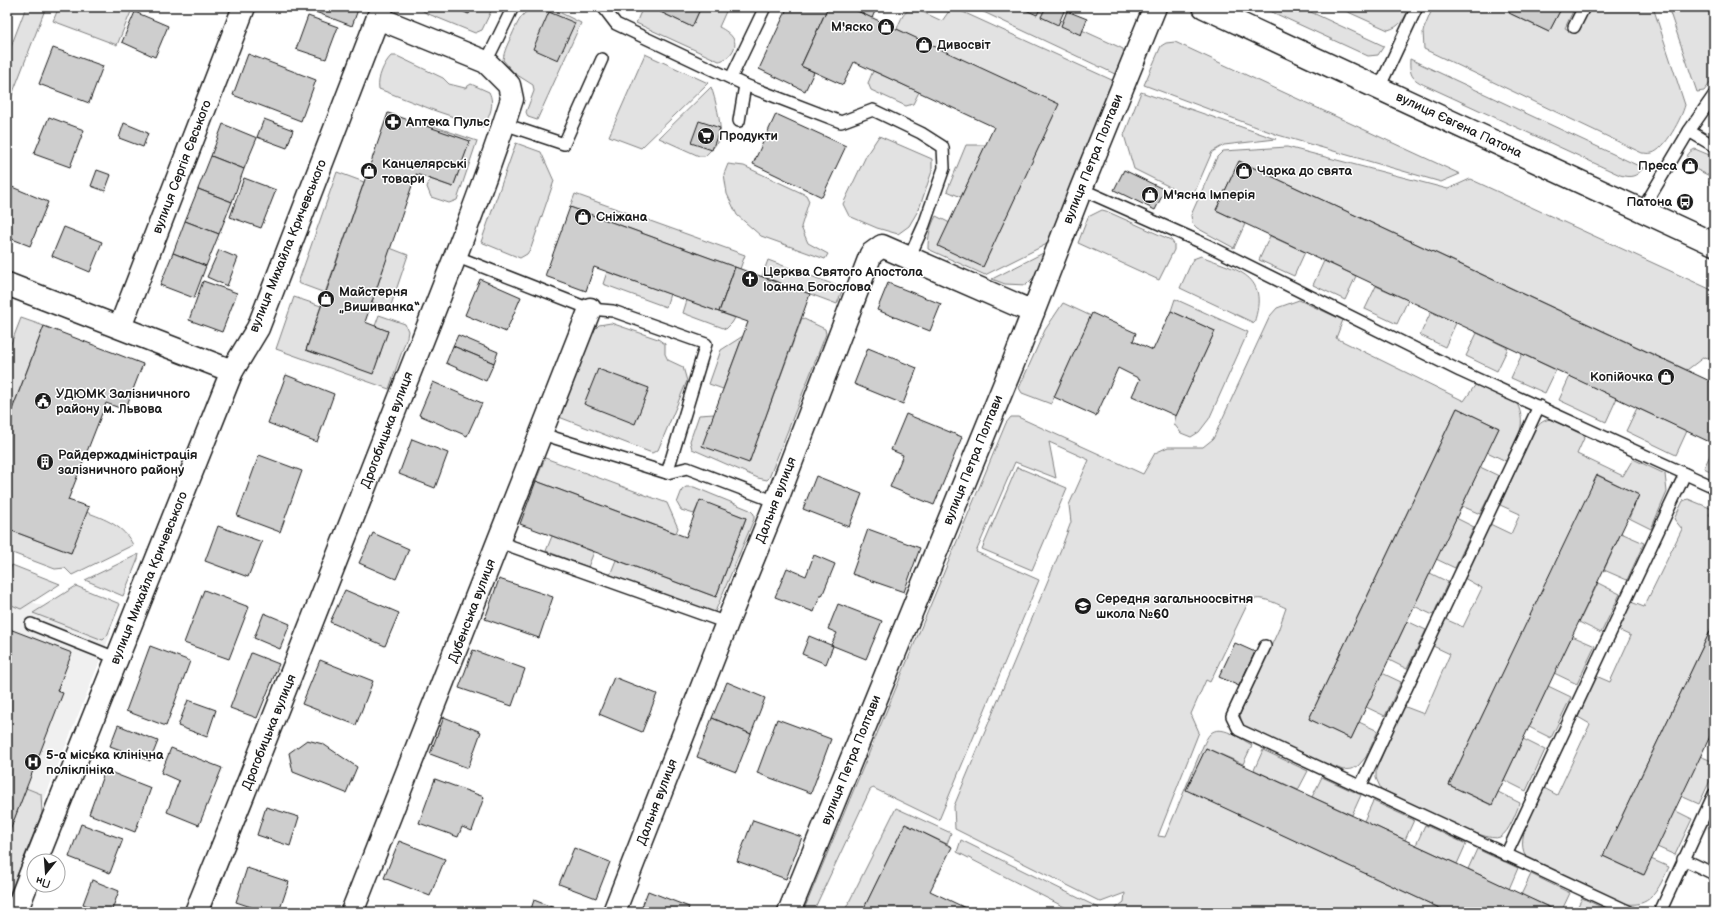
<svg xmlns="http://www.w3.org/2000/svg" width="1721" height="919" font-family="'Balsamiq Sans',sans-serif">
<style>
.built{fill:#f0f0f0}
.green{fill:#e2e2e2;stroke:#7f7f7f}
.building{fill:#cecece;stroke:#1c1c1c}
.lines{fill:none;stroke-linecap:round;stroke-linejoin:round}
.service-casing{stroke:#1c1c1c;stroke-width:14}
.minor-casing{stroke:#1c1c1c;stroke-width:25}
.secondary-casing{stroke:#1c1c1c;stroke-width:25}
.service{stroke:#fff;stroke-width:11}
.minor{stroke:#fff;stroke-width:22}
.secondary{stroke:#fff;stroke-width:22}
.labels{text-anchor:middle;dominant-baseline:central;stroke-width:3;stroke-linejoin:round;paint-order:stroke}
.poi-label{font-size:13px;font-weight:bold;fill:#1c1c1c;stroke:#fff;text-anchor:start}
.street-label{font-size:13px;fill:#1c1c1c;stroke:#fff}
</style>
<rect width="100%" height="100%" fill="#fff"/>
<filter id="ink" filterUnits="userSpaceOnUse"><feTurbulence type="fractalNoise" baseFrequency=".025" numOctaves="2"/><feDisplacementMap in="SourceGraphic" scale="8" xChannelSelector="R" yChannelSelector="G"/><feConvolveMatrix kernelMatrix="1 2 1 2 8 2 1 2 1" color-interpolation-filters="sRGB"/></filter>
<g filter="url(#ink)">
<path class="built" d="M7 592 111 633 7 892Z"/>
<g class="green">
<path d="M26 7H46L7 108V57Z"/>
<path d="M59 7H133L117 45 53 21Z"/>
<path d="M418 7H453L468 14 472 7H493L482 30 475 33 426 13Z"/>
<path d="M549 7 581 23 537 120 528 117 526 112 534 91 533 85 514 73 503 60C504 51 508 43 512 35 520 17 525 5 549 7Z"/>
<path d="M643 7H650L692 27 701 7H728L719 27C725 30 731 34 734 40 738 49 727 60 719 61L636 23Z"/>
<path d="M952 7 1114 81 1049 243 985 275 928 249C928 236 930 227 936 216L950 223 939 246 983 266 1056 109 897 29C901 19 903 11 914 8L942 21Z"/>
<path d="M973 7H1031L1117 46 1123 49 1124 55 1117 75Z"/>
<path d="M1261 7H1300L1384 46 1378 55 1368 56Z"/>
<path d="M1337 7H1410C1405 18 1400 27 1388 30Z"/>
<path d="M1433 7H1511L1510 11 1511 14 1549 32 1562 7H1575L1565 28 1574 33 1579 20 1587 7H1653L1685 105C1682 117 1665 150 1652 153 1649 154 1645 153 1642 153L1424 49 1423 31Z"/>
<path d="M1668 7H1714V78L1704 91 1697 92Z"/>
<path d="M1175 42 1460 174 1441 182 1278 135 1144 85 1161 46 1166 43Z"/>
<path d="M645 54 708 83 641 148 609 136Z"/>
<path d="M391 56H397L443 78 449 84 465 88 471 84 489 92C495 104 490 116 483 127L436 111 379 89C377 78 384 63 391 56Z"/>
<path d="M1410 59 1643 168C1637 177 1630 178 1620 175L1429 87C1413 80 1409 77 1410 59Z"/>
<path d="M873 71 919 92 913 104 906 106 871 90 868 83Z"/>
<path d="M711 87C715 97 722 126 720 136 718 144 710 151 705 156H699L659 138Z"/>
<path d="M1141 92 1276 139 1224 145 1212 152 1192 198 1134 169 1124 135Z"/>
<path d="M415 120 477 141 457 200 449 203 431 197 427 187 430 179 453 187 469 141 414 122Z"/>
<path d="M879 136 932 159V171L919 209 909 226 898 234 877 228 849 216 843 204 867 154Z"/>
<path d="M516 143 541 152 554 181 531 248 527 254 520 258 481 242Z"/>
<path d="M966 145H986L961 197 947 191Z"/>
<path d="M1287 147 1448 189 1470 179 1714 291V360L1704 357 1687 370 1239 161 1216 210 1245 224 1234 248 1197 228 1192 223 1191 215 1217 157 1223 151Z"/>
<path d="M1695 149 1714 157V178L1687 165C1685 157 1688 152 1695 149Z"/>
<path d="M728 164 744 166 806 195 809 201 801 227 808 243 828 254 825 259 761 236 737 215 727 194 724 174Z"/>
<path d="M337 172 364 182 325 293 298 283Z"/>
<path d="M575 194 745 255 740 269 570 207Z"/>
<path d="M1102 210 1106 211 1171 240 1174 244V250L1159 280 1078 243 1088 217Z"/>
<path d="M1270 236 1305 252 1294 276 1259 260Z"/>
<path d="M390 248 408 255 390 308 372 302Z"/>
<path d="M1045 252 1035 276 1026 285 1005 284 992 279Z"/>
<path d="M1201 256C1238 271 1270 274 1254 323L1180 288 1193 259Z"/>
<path d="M768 260 843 288 837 304 762 276Z"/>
<path d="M1324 261 1356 276 1345 300 1313 285Z"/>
<path d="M607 272 670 294 666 307 603 284Z"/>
<path d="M1376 286 1408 300 1397 324 1365 309Z"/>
<path d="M294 297 321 306 306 350 373 373 388 331 375 326 379 315 405 324 408 331 407 337 389 389 276 349Z"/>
<path d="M1175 299 1248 332 1209 419 1199 432 1191 437 1181 433 1174 424 1176 416 1215 331 1171 311Z"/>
<path d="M687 300 735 318 732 323 726 329 683 313Z"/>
<path d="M1299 300 1343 320 1336 338 1464 401 1476 384 1517 403C1528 428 1516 439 1506 461L1487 452 1499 428 1457 408 1309 719 1351 739 1359 722 1378 731 1366 757 1358 766 1352 769 1343 770 1312 758 1242 725 1240 714 1278 631 1286 608C1275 603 1257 593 1248 603L1210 682 1206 680 1191 714 1199 732 1158 836 1165 837 1203 746C1205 742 1207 737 1210 734 1220 723 1241 739 1252 745L1243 764 1206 748 1187 790 1448 912H1111L1124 902 1125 893 1101 902 955 829 954 806 1061 549 1071 522 1069 505 1089 460 1049 442 1056 478 1015 462 976 552 1039 580 939 820 873 788 870 790 813 912H803L1006 423 1011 417H1018L1143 474 1155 453 1168 447H1203L1213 439 1270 316 1277 308Z"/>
<path d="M1063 303 1091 316 1051 404 1022 393 1019 388 1045 330Z"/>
<path d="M1431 312 1456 323 1445 347 1420 335Z"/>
<path d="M21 318 44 326 14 404 7 402V354Z"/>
<path d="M802 318 825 329 826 334 769 478 767 480 758 478 692 449 690 441 699 415 714 414 749 462Z"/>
<path d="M611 323 658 339 665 344V354L668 360 683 367 687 381 658 450 652 453 559 417 586 338 599 325Z"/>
<path d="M1477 333 1508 348 1497 371 1466 356Z"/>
<path d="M743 336 723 389 709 384 721 350Z"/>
<path d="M1522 354 1556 370 1545 393 1511 378Z"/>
<path d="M1570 376 1617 398 1606 422 1559 400Z"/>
<path d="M1637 408 1687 431 1676 455 1626 431Z"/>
<path d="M1551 419 1585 436 1577 454 1623 476 1633 459 1665 474 1667 492 1651 529 1629 518 1639 495 1598 475 1449 785 1491 805 1498 792 1520 803C1515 814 1510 831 1500 837 1486 845 1398 797 1381 789L1376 778V770L1403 706 1424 714 1450 654 1433 646 1445 619 1463 627 1482 588 1464 578 1490 524 1511 534 1520 514 1500 505 1533 432C1538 425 1542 420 1551 419Z"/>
<path d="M1714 447V473L1704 468Z"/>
<path d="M545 458 667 503 678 528 676 533 536 481Z"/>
<path d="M1017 467 1067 488 1032 570 982 549Z"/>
<path d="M1480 467 1499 476 1480 514 1462 506Z"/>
<path d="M686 487H694L750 510 754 514V519L715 612H710L610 575 616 560 716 597 746 518 700 501 694 514 681 510 677 503 682 490Z"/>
<path d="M1688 499 1710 508 1711 511 1709 515 1714 517V623L1603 856 1643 875 1651 859 1669 867C1658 889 1651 910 1622 903L1528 859C1512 841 1535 807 1544 788L1557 795 1590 724 1578 717 1596 676 1610 682 1631 636 1618 630 1631 602 1644 607 1682 529 1674 519 1683 501Z"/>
<path d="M86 512C105 519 124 526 133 545L72 575 65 568 55 569 7 551V529L71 553Z"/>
<path d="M1456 518 1474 527 1455 568 1436 559Z"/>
<path d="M1621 533 1644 543 1627 580 1604 570Z"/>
<path d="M552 536 594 552 588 567 546 551Z"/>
<path d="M139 554 138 559 123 596 85 580Z"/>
<path d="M12 565 60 584 21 609 7 603V578Z"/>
<path d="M1430 573 1448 582 1433 615 1414 606Z"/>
<path d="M1598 583 1620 594 1601 633 1579 622Z"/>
<path d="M76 586 120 604 107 636 103 640 33 613Z"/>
<path d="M1407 621 1426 630 1407 669 1389 660Z"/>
<path d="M1572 636 1595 646 1577 684 1554 673Z"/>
<path d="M1382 673 1401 682 1385 716 1366 707Z"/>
<path d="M1548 686 1571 697 1551 738 1529 727Z"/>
<path d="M1523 739 1545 750 1526 791 1504 780Z"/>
<path d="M1263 750 1308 771 1298 790 1254 770Z"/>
<path d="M1700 756 1714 762V772L1699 804 1681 796Z"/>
<path d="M1322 777 1361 795 1352 815 1312 797Z"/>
<path d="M26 788 41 794 42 813 7 900V838Z"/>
<path d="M1373 801 1414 820 1405 840 1364 821Z"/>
<path d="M896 808 951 833 947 844 905 824 862 912H844Z"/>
<path d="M1674 810 1692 819 1675 855 1657 847Z"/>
<path d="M1425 825 1466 844 1457 864 1416 845Z"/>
<path d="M961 840 1099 908 1096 912H1074L957 852Z"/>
<path d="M1477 849 1518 868 1509 889 1468 869Z"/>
<path d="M1531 874 1570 893 1561 912 1521 895Z"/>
<path d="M1582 898 1612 912H1575Z"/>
</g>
<g class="building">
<path d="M306 7H359L352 26 305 8Z"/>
<path d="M453 7H472L469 14Z"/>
<path d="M650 7H701L692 27Z"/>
<path d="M779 7H828L801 66 814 72 805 91 759 69 786 11Z"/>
<path d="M828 7H849L1059 104 983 267 938 246 994 127 854 62 843 85 801 66Z"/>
<path d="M849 7H877L872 18Z"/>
<path d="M1019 7H1041L1037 15Z"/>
<path d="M1046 7H1060L1065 9 1058 25 1041 17Z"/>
<path d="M1511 7H1562L1549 32 1509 13Z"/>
<path d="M1067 11 1087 19 1081 35 1061 26Z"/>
<path d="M135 12 168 26 155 57 122 42Z"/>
<path d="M549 12 575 23 558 60 533 49Z"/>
<path d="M308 16 338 27 326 59 296 49Z"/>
<path d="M53 48 103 66 89 103 39 84Z"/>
<path d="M248 54 316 80 301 121 233 95Z"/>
<path d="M388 113 470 141 453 187 416 174 365 322 388 331 373 374 306 350Z"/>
<path d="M776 114 846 146 822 197 753 164Z"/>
<path d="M49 117 84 130 70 167 34 154Z"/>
<path d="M264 119 293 130 287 148 257 137Z"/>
<path d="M699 121 720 128 712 150 691 143Z"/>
<path d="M124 123 148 133 143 147 119 138Z"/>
<path d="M223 124 257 138 244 169 211 156Z"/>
<path d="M211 156 244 169 232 202 198 189Z"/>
<path d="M1239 161 1714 383V444L1216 210Z"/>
<path d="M97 170 111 175 105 191 91 186Z"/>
<path d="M1124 170 1165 190 1155 210 1114 190Z"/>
<path d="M1714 174V185L1709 183Z"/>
<path d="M244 178 276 190 261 228 230 217Z"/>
<path d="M12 187 48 202 30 246 7 237V199Z"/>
<path d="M198 189 232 202 219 234 185 221Z"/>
<path d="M570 207 735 267 719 312 594 267 586 291 545 276Z"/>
<path d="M185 221 219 234 206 266 173 253Z"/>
<path d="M64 227 102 242 90 272 52 256Z"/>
<path d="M219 250 238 258 227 286 207 277Z"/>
<path d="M173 253 206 266 194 298 160 285Z"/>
<path d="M735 267 810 294 749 463 702 446 748 322 719 312Z"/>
<path d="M480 279 521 297 506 332 465 315Z"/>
<path d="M203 281 237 293 222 332 189 320Z"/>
<path d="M888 283 941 304 930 331 877 310Z"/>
<path d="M1171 311 1215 331 1176 416 1132 396 1140 379 1118 368 1096 416 1054 397 1092 313 1136 333 1133 341 1153 350Z"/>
<path d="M44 326 143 364 125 410 106 403 68 500 89 507 71 553 7 529V423Z"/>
<path d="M458 335 498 352 494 363 453 346Z"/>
<path d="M453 346 494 363 486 381 446 363Z"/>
<path d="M868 348 917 368 903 404 854 384Z"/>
<path d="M598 369 649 388 635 424 584 404Z"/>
<path d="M286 375 334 394 317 442 268 423Z"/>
<path d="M433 382 482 403 467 436 419 415Z"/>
<path d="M1457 408 1499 428 1351 739 1309 719Z"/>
<path d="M906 414 962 437 934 505 890 487 903 455 891 450Z"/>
<path d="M412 439 448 453 435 488 399 474Z"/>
<path d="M259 455 302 471 280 532 237 516Z"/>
<path d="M1597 475 1639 495 1492 805 1449 785Z"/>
<path d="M816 476 862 494 849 527 803 509Z"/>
<path d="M536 481 686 537 700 500 746 518 716 597 520 524Z"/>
<path d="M218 526 262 542 248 577 205 561Z"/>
<path d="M868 529 920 548 904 592 852 574Z"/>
<path d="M373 533 409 549 396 579 359 563Z"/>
<path d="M814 555 835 564 822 596H820L814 612 775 597 787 568 806 576Z"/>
<path d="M499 579 553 597 539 638 485 619Z"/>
<path d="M204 590 249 607 229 659 184 643Z"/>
<path d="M345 590 399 613 385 646 330 622Z"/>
<path d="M838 604 882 621 866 659 831 645 837 633 828 629Z"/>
<path d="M264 613 290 624 280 649 254 638Z"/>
<path d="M1714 623V728L1644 875 1603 856Z"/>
<path d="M7 628 72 653 57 691 63 693 7 838Z"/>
<path d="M809 636 833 646 826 664 802 654Z"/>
<path d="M1235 643 1255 652 1239 686 1219 677Z"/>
<path d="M150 646 190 661 166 726 126 711Z"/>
<path d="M473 650 525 669 512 706 459 688Z"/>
<path d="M251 653 279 664 257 718 230 708Z"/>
<path d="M320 660 373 681 356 725 302 704Z"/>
<path d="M614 677 657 694 642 732 599 714Z"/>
<path d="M727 682 765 698 751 734 712 718Z"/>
<path d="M188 700 216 710 207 737 178 726Z"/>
<path d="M444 717 481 732 468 768 430 754Z"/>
<path d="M712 718 751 734 736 772 697 757Z"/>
<path d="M777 719 831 739 811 793 757 773Z"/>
<path d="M118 725 158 741 150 761 110 746Z"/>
<path d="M307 740 323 744 357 767 346 793 293 772 289 753Z"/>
<path d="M171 748 222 768 199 825 167 812 179 781 161 773Z"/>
<path d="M1206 748 1457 864 1559 912H1448L1186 790Z"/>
<path d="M105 770 151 788 135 832 89 814Z"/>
<path d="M435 779 484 797 472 831 462 827 458 837 419 823Z"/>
<path d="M266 807 299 817 290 846 257 835Z"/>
<path d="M753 820 802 837 786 879 737 861Z"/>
<path d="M81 824 123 839 110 873 69 857Z"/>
<path d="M905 824 952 847 930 891 974 912H862Z"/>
<path d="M399 841 445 859 430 896 384 878Z"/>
<path d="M574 848 610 862 596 898 559 884Z"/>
<path d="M247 868 289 882 279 912H266L236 902Z"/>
<path d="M92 880 119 891 111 912H102L83 904Z"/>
<path d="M648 891 689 907 687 912H640Z"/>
<path d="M534 900 564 912H530Z"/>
</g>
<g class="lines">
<g class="service-casing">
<g id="service">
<path d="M603 7 616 24 745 85 841 122 873 110 921 133 943 147 944 168 924 225 909 258"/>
<path d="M1574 27 1584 7"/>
<path d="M486 62 513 7"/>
<path d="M731 78 765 7"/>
<path d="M1379 88 1417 7"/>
<path d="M739 121 745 85"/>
<path d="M504 124 564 144 602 59"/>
<path d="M1689 131 1714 146"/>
<path d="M1081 189 1207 245 1460 371 1714 487"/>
<path d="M1642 210 1689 131 1714 95"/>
<path d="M455 256 590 309 613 311 706 344 667 473"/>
<path d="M542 434 667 473 687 468 776 502"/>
<path d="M499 542 727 623"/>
<path d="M31 624 116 658"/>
<path d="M1265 646 1232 716 1239 730 1630 912"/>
<path d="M1360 787 1539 406"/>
<path d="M1506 855 1685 474"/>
<path d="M1683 859 1714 874"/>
<path d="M1660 912 1714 794"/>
</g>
</g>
<g class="minor-casing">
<g id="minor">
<path d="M7 284 232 371"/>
<path d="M120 327 244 7"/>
<path d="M36 861 232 371 258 328 382 7"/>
<path d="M16 912 34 865"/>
<path d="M196 912C264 745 329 578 395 410 435 307 478 204 512 99L509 85 486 62 378 18"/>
<path d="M352 912 590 309"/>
<path d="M614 912 727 623 776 502 871 254 882 246 1033 312"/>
<path d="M789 912 1014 361 1081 189 1155 7"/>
</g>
</g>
<g class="secondary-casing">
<path id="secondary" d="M1204 7 1714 244"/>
</g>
<use href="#service" class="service"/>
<use href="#minor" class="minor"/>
<use href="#secondary" class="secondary"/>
</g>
</g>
<defs>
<g id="shop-disc" transform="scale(0.9)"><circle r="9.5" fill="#1c1c1c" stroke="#fff"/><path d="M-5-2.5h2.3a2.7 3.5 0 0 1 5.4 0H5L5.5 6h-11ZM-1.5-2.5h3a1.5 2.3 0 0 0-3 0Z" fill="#fff"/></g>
<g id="pharmacy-disc" transform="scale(0.9)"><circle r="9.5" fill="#1c1c1c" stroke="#fff"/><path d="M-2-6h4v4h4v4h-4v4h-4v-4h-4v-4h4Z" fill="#fff"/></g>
<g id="supermarket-disc" transform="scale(0.9)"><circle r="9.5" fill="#1c1c1c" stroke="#fff"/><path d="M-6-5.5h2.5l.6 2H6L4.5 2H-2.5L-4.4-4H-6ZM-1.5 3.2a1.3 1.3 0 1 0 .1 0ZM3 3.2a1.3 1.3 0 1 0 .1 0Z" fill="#fff"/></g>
<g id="bus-disc" transform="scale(0.9)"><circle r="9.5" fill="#1c1c1c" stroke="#fff"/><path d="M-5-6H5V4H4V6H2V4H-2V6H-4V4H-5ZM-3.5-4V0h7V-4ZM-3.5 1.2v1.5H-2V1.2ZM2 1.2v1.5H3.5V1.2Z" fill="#fff"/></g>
<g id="church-disc" transform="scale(0.9)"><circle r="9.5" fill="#1c1c1c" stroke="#fff"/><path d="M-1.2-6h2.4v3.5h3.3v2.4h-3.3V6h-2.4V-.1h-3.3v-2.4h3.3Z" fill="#fff"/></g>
<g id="civic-disc" transform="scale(0.9)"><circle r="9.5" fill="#1c1c1c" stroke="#fff"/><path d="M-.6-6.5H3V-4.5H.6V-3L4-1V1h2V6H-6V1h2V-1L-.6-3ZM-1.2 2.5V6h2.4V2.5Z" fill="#fff"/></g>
<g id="building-disc" transform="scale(0.9)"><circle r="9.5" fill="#1c1c1c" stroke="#fff"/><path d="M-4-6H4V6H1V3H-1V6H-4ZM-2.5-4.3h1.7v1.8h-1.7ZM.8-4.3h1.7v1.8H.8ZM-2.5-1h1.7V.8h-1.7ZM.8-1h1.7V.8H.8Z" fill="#fff"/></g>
<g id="school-disc" transform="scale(0.9)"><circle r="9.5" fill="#1c1c1c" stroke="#fff"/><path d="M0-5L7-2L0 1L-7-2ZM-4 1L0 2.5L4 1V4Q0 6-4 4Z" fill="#fff"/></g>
<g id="hospital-disc" transform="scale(0.9)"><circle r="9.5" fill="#1c1c1c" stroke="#fff"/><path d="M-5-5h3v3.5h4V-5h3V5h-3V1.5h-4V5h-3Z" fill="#fff"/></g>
</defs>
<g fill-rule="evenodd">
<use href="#shop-disc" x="886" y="27"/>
<use href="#shop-disc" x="924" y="45"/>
<use href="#pharmacy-disc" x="393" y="122"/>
<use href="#supermarket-disc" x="706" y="136"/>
<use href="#shop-disc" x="1690" y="166"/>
<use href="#shop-disc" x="369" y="171"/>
<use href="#shop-disc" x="1244" y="171"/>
<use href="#shop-disc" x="1150" y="195"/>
<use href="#bus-disc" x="1685" y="202"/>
<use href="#shop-disc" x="583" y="217"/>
<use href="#church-disc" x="750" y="279"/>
<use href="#shop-disc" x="326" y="299"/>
<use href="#shop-disc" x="1666" y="377"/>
<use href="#civic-disc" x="43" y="401"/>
<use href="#building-disc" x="45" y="462"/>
<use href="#school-disc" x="1083" y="606"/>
<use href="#hospital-disc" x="33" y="762"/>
</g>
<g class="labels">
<g class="poi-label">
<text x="873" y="27" text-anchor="end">М'яско</text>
<text x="937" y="45">Дивосвіт</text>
<text x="406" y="122">Аптека Пульс</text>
<text x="719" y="136">Продукти</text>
<text x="382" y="164">Канцелярські<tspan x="382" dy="15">товари</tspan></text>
<text x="1677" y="166" text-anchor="end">Преса</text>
<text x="1257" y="171">Чарка до свята</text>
<text x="1163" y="195">М'ясна Імперія</text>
<text x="1672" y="202" text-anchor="end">Патона</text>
<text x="596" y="217">Сніжана</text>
<text x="763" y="272">Церква Святого Апостола<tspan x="763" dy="15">Іоанна Богослова</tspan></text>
<text x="339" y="292">Майстерня<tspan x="339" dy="15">„Вишиванка“</tspan></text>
<text x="1653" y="377" text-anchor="end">Копійочка</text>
<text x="56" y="394">УДЮМК Залізничного<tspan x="56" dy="15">району м. Львова</tspan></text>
<text x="58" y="455">Райдержадміністрація<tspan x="58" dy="15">залізничного району</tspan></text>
<text x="1096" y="599">Середня загальноосвітня<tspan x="1096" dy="15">школа №60</tspan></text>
<text x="46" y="755">5-а міська клінічна<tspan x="46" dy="15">поліклініка</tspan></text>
</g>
<g class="street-label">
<text transform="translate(1459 125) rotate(25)">вулиця Євгена Патона</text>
<text transform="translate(1093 159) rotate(-68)">вулиця Петра Полтави</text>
<text transform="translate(182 167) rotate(-69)">вулиця Сергія Євського</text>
<text transform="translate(288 246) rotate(-68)">вулиця Михайла Кричевського</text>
<text transform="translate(387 430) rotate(-69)">Дрогобицька вулиця</text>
<text transform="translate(973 460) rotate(-68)">вулиця Петра Полтави</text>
<text transform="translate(776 500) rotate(-69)">Дальня вулиця</text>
<text transform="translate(149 578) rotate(-68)">вулиця Михайла Кричевського</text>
<text transform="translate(472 611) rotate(-69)">Дубенська вулиця</text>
<text transform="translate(269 732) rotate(-68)">Дрогобицька вулиця</text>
<text transform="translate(851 760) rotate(-68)">вулиця Петра Полтави</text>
<text transform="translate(657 802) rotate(-69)">Дальня вулиця</text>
</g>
</g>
<rect width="1721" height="919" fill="none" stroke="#fff" stroke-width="24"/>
<rect x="12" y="12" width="1697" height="895" fill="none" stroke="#1c1c1c" stroke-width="1.5" filter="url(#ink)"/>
<g transform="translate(46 873) rotate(197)"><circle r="19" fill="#ffffff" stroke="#a4a4a4"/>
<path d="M0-3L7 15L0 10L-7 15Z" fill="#1c1c1c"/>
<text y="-6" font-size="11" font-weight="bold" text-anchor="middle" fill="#1c1c1c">Пн</text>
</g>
</svg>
